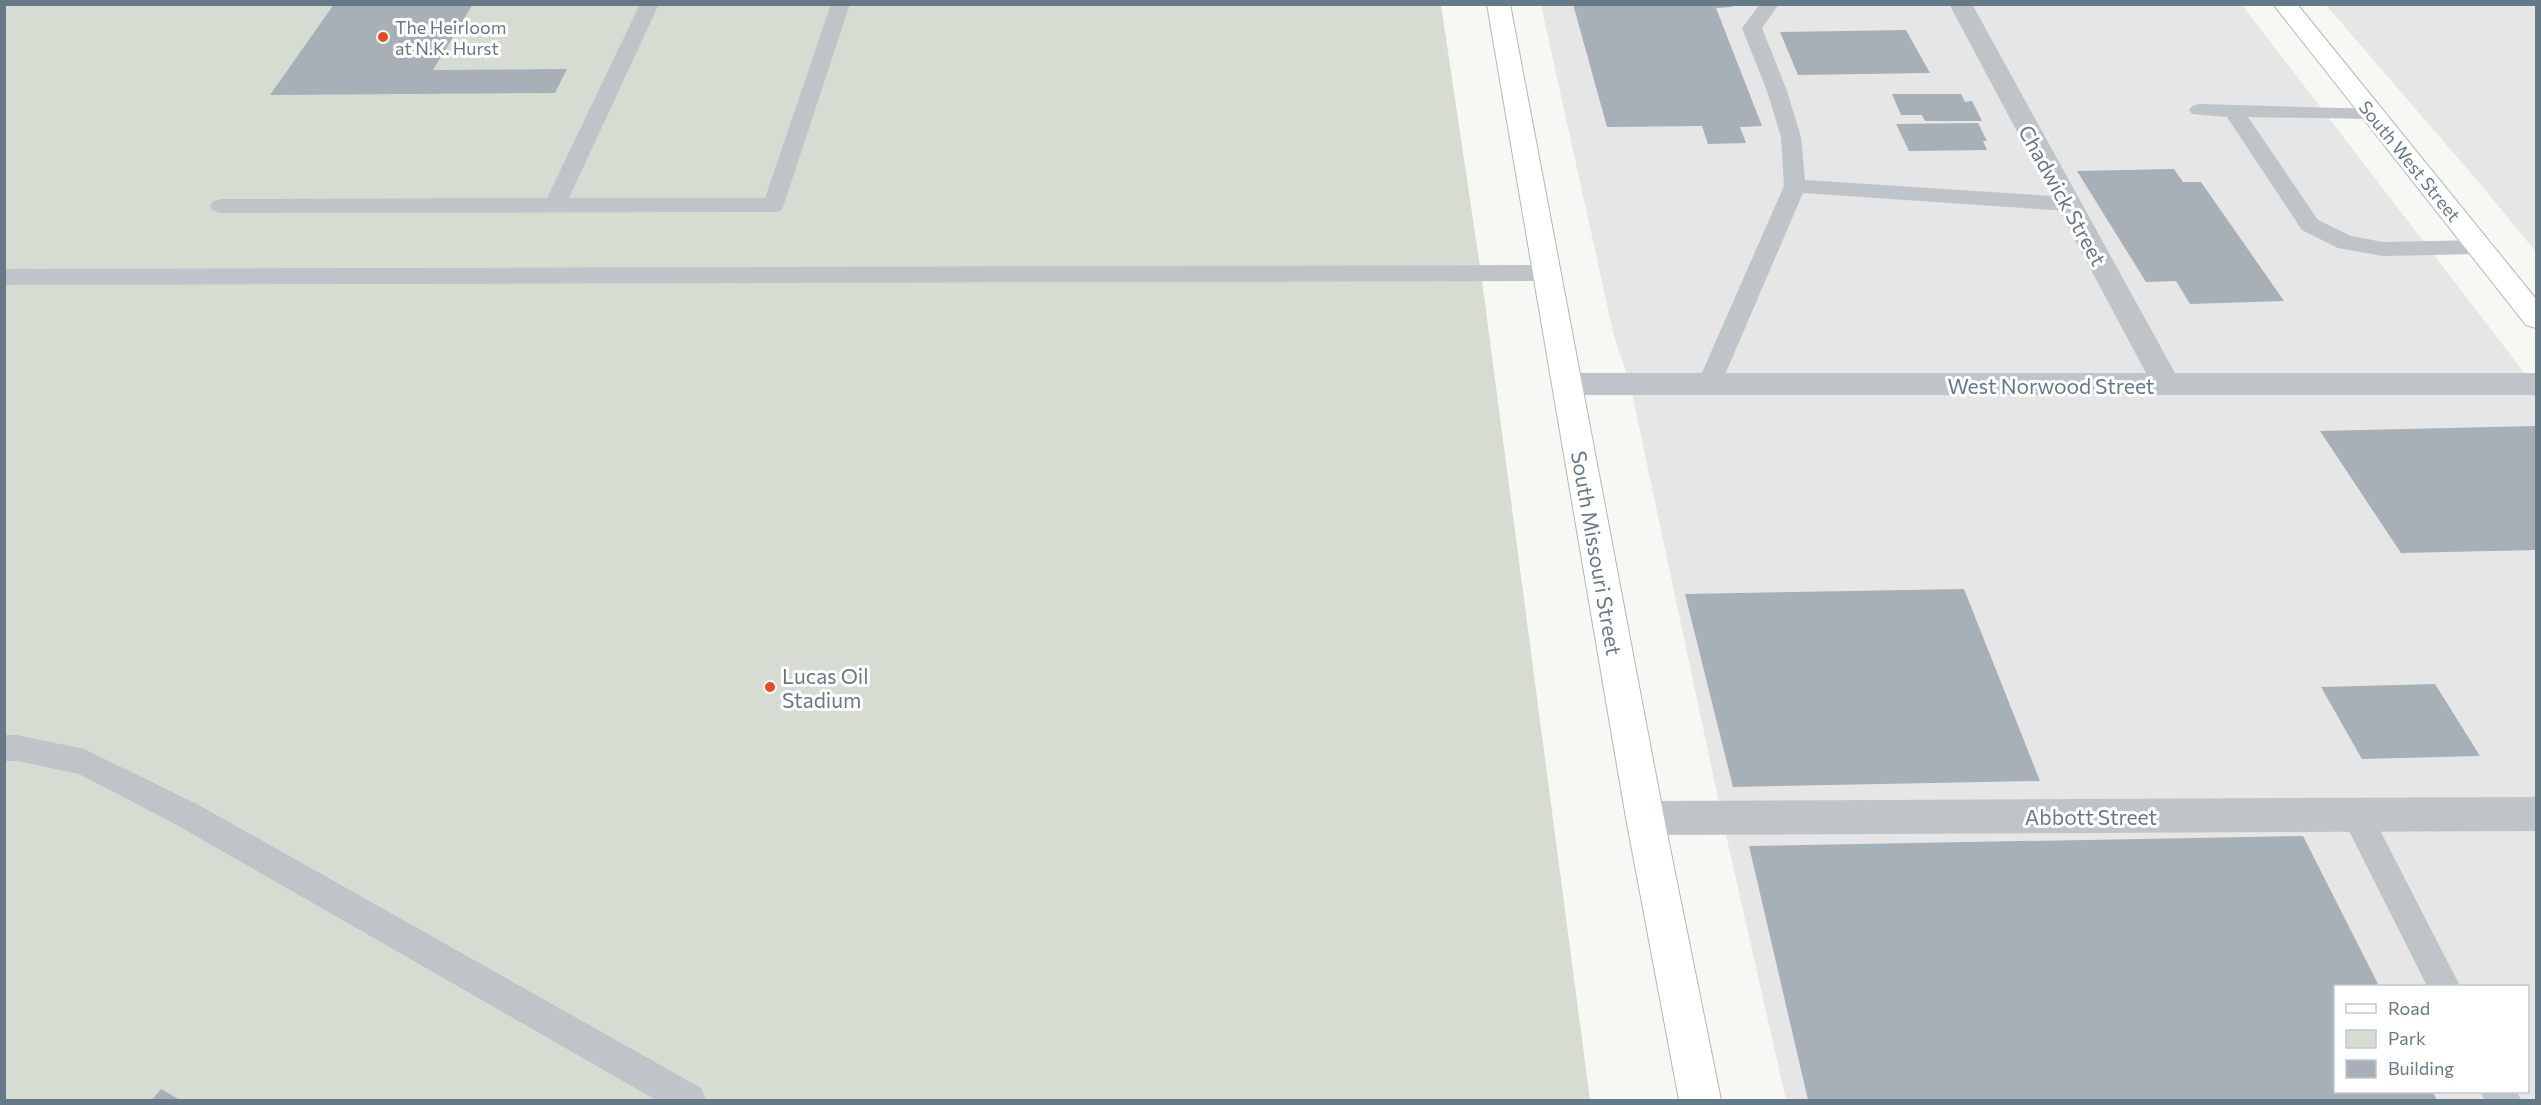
<svg xmlns="http://www.w3.org/2000/svg" width="2541" height="1105" font-family="Commissioner,sans-serif">
<style>
.built{fill:#e5e6e5;fill-rule:evenodd}
.green{fill:#d7dcd3}
.building{fill:#a7b0b6}
.lines{fill:none;stroke-linecap:round;stroke-linejoin:round}
.primary-casing{stroke:#b3b8bc;stroke-width:2}
.lane{fill:#bfc4c8;fill-rule:evenodd}
.street{fill:#bfc4c8;fill-rule:evenodd}
.primary{fill:#fff;fill-rule:evenodd}
.poi-dot{fill:#ec471f;stroke:#fff;stroke-width:2}
.labels{text-anchor:middle;dominant-baseline:central;stroke-width:6;stroke-linejoin:round;paint-order:stroke}
.far-poi-label{font-size:18px;fill:#657986;stroke:#fff;text-anchor:start}
.far-street-label{font-size:18px;fill:#657986;stroke:#fff}
.street-label{font-size:21px;fill:#657986;stroke:#fff}
.poi-label{font-size:21px;fill:#657986;stroke:#fff;text-anchor:start}
</style>
<rect width="100%" height="100%" fill="#f7f7f4"/>
<g class="built">
<path d="M1541 5H2242L2536 388V1100H1786L1722 817 1630 384 1614 336ZM2336 986H2528V1092H2336Z"/>
<path d="M2326 5H2536V252L2482 186Z"/>
</g>
<path class="green" d="M5 5H1441L1481 273 1590 1100H5Z"/>
<g class="building">
<path d="M334 4H473L433 70 567 69 555 93 270 95Z"/>
<path d="M1573 4H1731L1732 7 1716 8 1762 126 1740 127 1746 143 1708 144 1702 126 1607 127Z"/>
<path d="M1906 30 1930 73 1798 75 1780 32Z"/>
<path d="M1892 94H1961L1965 102 1972 101 1982 121H1925L1922 115H1901Z"/>
<path d="M1978 123 1987 141H1983L1987 150 1909 151 1896 124Z"/>
<path d="M2174 169 2183 182H2201L2284 301 2190 304 2176 281 2146 282 2077 171Z"/>
<path d="M2536 426V550L2401 553 2320 431Z"/>
<path d="M1964 589 2040 781 1733 787 1685 594Z"/>
<path d="M2435 684 2480 756 2362 759 2321 687Z"/>
<path d="M2303 836 2379 986H2336V1092H2433L2437 1100H1808L1749 846Z"/>
<path d="M161 1089 180 1100H152Z"/>
</g>
<g class="lines">
<g class="primary-casing">
<g id="primary">
<path d="M1487 4H1510L1664 818 1721 1100H1679L1626 818Z"/>
<path d="M2273 4H2297L2536 299V328L2526 325Z"/>
</g>
</g>
<g class="lane">
<path d="M640 4H659L569 198H765L831 4H850L782 210 774 212 221 213 213 211 210 206 213 201 221 199 547 198Z"/>
<path d="M1760 4H1779L1762 28 1787 91 1801 137 1805 180 2068 197 2076 199 2079 204 2076 209 2068 211 1803 193 1721 384 1718 390 1709 393 1700 390 1697 384 1784 186 1781 137 1767 91 1742 28Z"/>
<path d="M2199 104 2377 109 2380 113 2377 117 2370 119 2248 117 2318 220 2351 236 2383 242 2479 240 2487 242 2490 247 2487 252 2479 254 2383 256 2338 248 2302 230 2227 117 2192 114 2189 110 2192 106Z"/>
<path d="M1546 265 1554 268 1557 273 1554 278 1546 281 4 285V269Z"/>
<path d="M4 735H17L84 749 197 804 701 1088 706 1100H656L175 824 79 774 17 761H4Z"/>
<path d="M2356 801 2367 805 2460 986H2427L2341 815 2345 805Z"/>
<path d="M2481 1092H2517L2521 1100H2484Z"/>
</g>
<g class="street">
<path d="M1949 4H1972L2175 373H2536V395H1566L1555 392 1551 384 1555 376 1566 373H2146Z"/>
<path d="M2536 797V831L1645 835 1632 830 1626 818 1632 806 1645 801Z"/>
</g>
<use href="#primary" class="primary"/>
</g>
<g class="poi-dot">
<circle cx="383" cy="37" r="6"/>
<circle cx="770" cy="687" r="6"/>
</g>
<g class="labels">
<g class="far-poi-label">
<text x="395" y="27">The Heirloom<tspan x="395" dy="21">at N.K. Hurst</tspan></text>
</g>
<g class="far-street-label">
<text transform="translate(2410 161) rotate(51)">South West Street</text>
</g>
<g class="street-label">
<text transform="translate(2063 195) rotate(61)">Chadwick Street</text>
<text x="2051" y="385">West Norwood Street</text>
<text transform="translate(1597 553) rotate(80)">South Missouri Street</text>
<text x="2091" y="816">Abbott Street</text>
</g>
<g class="poi-label">
<text x="782" y="675">Lucas Oil<tspan x="782" dy="24">Stadium</tspan></text>
</g>
</g>
<rect width="2541" height="1105" fill="none" stroke="#657986" stroke-width="12"/>
<rect x="2334" y="985" width="195" height="108" fill="#ffffff" stroke="#c1c9cf" stroke-width="1.5"/>
<rect x="2346" y="1004" width="30" height="9" fill="#ffffff" stroke="#c1c9cf" stroke-width="1.5"/>
<text x="2388" y="1015" font-size="18" fill="#657986">Road</text>
<rect x="2346" y="1030" width="30" height="18" fill="#d7dcd3" stroke="#c1c9cf" stroke-width="1.5"/>
<text x="2388" y="1045" font-size="18" fill="#657986">Park</text>
<rect x="2346" y="1060" width="30" height="18" fill="#a7b0b6" stroke="#c1c9cf" stroke-width="1.5"/>
<text x="2388" y="1075" font-size="18" fill="#657986">Building</text>
</svg>
